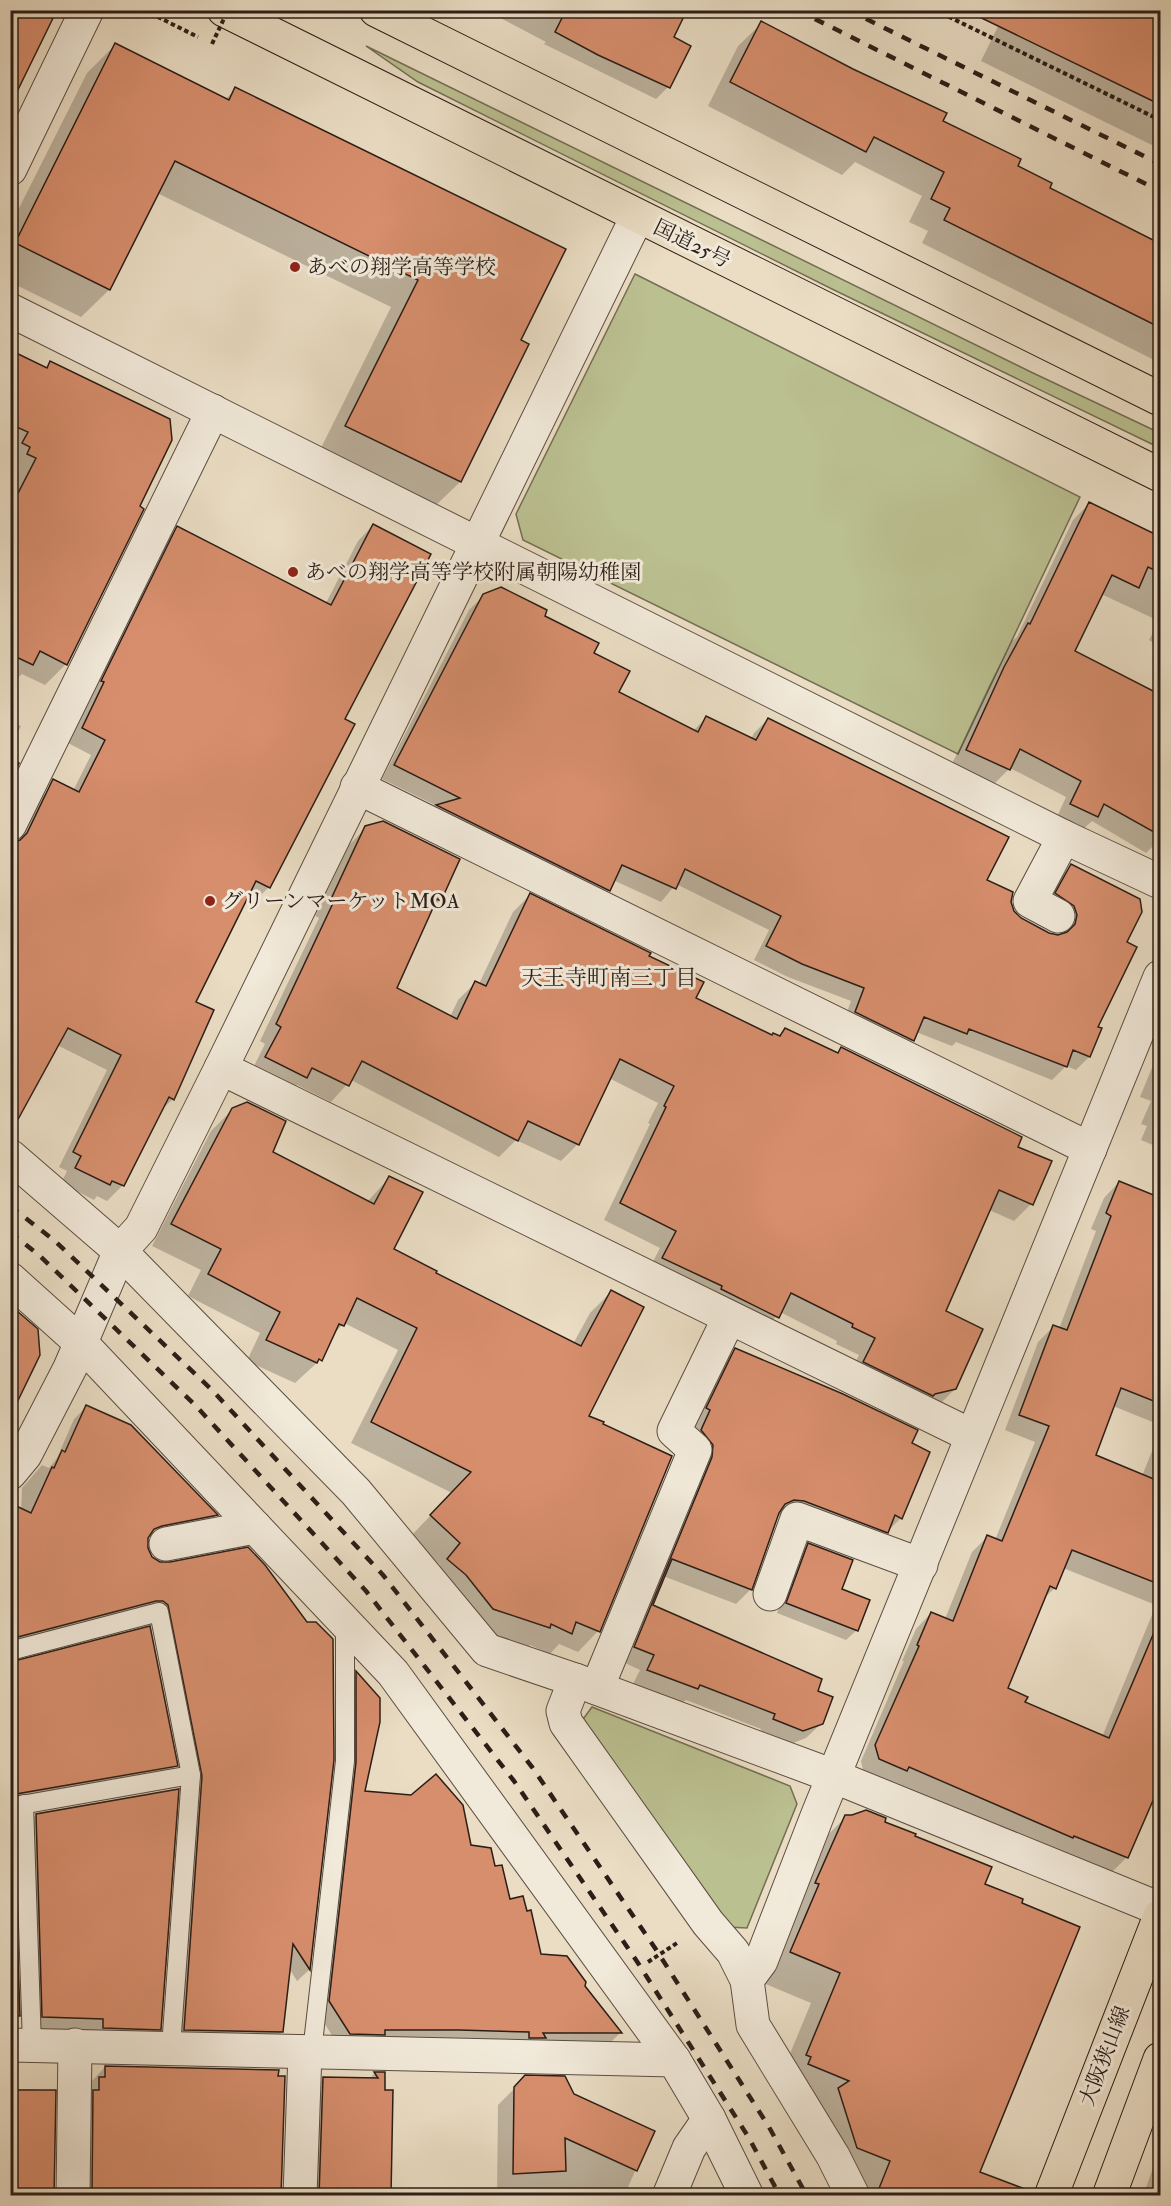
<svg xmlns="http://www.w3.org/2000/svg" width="1171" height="2206" font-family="'IM FELL Double Pica','Noto Serif JP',serif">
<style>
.green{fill:#bbc091;stroke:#736e54;stroke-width:1.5}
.shadow{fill:#0003;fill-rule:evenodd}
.building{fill:#d78e6d;stroke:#2b1d17;stroke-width:1.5}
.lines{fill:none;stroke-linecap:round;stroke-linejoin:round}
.lane-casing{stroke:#5b4d42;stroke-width:20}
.street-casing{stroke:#5b4d42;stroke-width:35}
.primary-casing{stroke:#2b1d17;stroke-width:35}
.highway-casing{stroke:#2b1d17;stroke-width:35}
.path{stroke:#2b1d17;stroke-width:4;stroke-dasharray:4.5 3;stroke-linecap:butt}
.lane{stroke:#f1e9d9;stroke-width:18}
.street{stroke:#f1e9d9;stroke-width:33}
.primary{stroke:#eaddc4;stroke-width:33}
.highway{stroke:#eaddc4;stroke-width:33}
.rail{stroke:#2b1d17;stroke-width:4.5;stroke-dasharray:10 10;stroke-linecap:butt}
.path-bridge{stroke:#2b1d17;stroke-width:4;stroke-dasharray:4.5 3;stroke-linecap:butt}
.poi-dot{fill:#8f2418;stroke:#f1e9d9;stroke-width:2}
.labels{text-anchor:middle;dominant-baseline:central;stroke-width:6;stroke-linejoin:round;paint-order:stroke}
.street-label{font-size:21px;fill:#2b1d17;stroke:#f1e9d9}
.poi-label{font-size:21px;fill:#2b1d17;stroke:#f1e9d9;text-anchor:start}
.neighbourhood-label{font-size:22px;fill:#2b1d17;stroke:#f1e9d9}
</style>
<rect width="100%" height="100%" fill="#eaddc4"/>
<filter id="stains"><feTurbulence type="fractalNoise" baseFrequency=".00333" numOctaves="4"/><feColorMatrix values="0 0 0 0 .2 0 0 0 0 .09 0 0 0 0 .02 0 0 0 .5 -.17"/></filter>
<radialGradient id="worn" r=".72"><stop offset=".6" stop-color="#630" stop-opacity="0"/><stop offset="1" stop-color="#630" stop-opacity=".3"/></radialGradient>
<g class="green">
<path d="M366 46 1033 373 1160 433V448L834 290 418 82Z"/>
<path d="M635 274 1080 497 958 754 523 540 516 514Z"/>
<path d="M592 1707 790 1786 797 1804 747 1928 726 1927 578 1726Z"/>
</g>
<g class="shadow">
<path d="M10 10 14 95 17 97 10 110Z"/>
<path d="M485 10H686L672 38 689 46 668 87 656 99 544 44 546 42Z"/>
<path d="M1006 10H1160V149L981 61Z"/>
<path d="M762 23 941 122 1016 167 1048 189 1160 245V363L922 243 928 231 909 222 922 196 855 162 842 175 708 106 738 46Z"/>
<path d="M115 45 225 100 235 89 519 341 527 344 460 482 432 509 318 454 391 307 157 193 109 290 81 317 10 282V226L87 73Z"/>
<path d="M10 352 45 368 50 363 66 664 45 685 22 674 10 685Z"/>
<path d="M1089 504 1160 537V647L1149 640 1159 621 1101 594 1073 651 1151 692 1160 674V839L1146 853 1092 821 1080 832 1055 821 1066 797 1010 768 993 785 951 766 989 685 1012 641 1017 637 1073 520Z"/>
<path d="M373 525 343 719 269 887 254 902 246 898 194 1002 201 1034 203 1035 173 1099 159 1112 122 1186 107 1201 97 1196 94 1200 61 1183 67 1171 59 1167 107 1070 57 1045 10 858 41 798 56 783 73 791 91 755 68 743 163 543 178 528 326 603 358 541Z"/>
<path d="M483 596 543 616 592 654 617 692 693 731 706 718 751 739 754 733 768 719 985 880 1010 902 1013 912 1020 919 1049 934 1063 935 1064 929 1043 907 1058 880 1071 866 1125 943 1096 1027 1089 1057 1076 1070 1066 1066 1052 1080 956 1042 952 1046 916 1032 913 1040 899 1054 842 1026 851 1001 788 977 754 960 769 930 676 884 661 902 613 880 609 890 595 904 424 819 437 806 382 779 469 610Z"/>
<path d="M10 721 21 726 10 748Z"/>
<path d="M366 828 440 900 432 908 395 989 450 1017 458 1000 475 983 479 984 513 912 530 895 647 956 694 999 771 1037H778L785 1030 836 1054 841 1049 1016 1148 1050 1161 1031 1204 1014 1221 989 1210 944 1312 955 1389 938 1406 847 1379 859 1355 836 1344 837 1341 780 1312 761 1334 646 1275 660 1248 604 1220 650 1124 648 1123 658 1103 609 1078 577 1145 561 1161 516 1140 499 1157 351 1080 331 1102 297 1085 289 1094 250 1074 265 1044 260 1041 319 918 315 916 349 845Z"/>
<path d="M1160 1048V1148L1141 1140 1147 1126 1141 1124 1151 1101 1140 1097Z"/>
<path d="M233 1109 271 1153 367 1202 389 1178 392 1249 434 1274 573 1344 590 1313 611 1292 587 1417 598 1631 578 1652 559 1644 550 1654 530 1645 528 1648 472 1629 427 1581 440 1565 410 1537 452 1493 351 1443 398 1350 344 1323 331 1337 320 1360 295 1383 247 1361 260 1333 188 1296 201 1270 152 1246 211 1131Z"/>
<path d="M1119 1182 1160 1369V1425L1113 1406 1094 1456 1142 1476 1160 1431V1777L1126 1858 1111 1873 1056 1853 894 1782 890 1786 864 1774 861 1761 904 1661H902L916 1629 931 1613 945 1619 972 1552 987 1537 995 1540 1035 1442 1005 1430 1038 1342 1054 1326 1059 1329 1096 1231 1091 1229 1104 1198ZM1063 1568 1156 1605 1102 1737 1023 1703 1006 1689 1043 1599 1055 1588Z"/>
<path d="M736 1350 910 1444 901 1518 872 1547 788 1516 778 1515 751 1589 736 1604 663 1576 651 1605 820 1679 816 1692 822 1723 806 1738 788 1745 759 1734 761 1729 686 1700 682 1703 633 1684 640 1670 621 1661 687 1446 696 1425 693 1423 721 1364Z"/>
<path d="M86 1407 216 1515 204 1527 149 1537 147 1538 146 1548 151 1558 332 1760 309 1970 297 1981 289 1968 282 2032 269 2044 172 2042 191 1789 155 1616 10 1648V1512H21L22 1488 42 1465 49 1468 57 1458 74 1419Z"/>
<path d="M809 1545 840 1590 857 1630 846 1640 777 1613 798 1555Z"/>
<path d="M10 1663 176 1765 164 1778 10 1805Z"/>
<path d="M356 1674 364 1792 470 1846 494 1868 508 1901 540 1956 584 1986 620 2033 608 2045H338L318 2013 345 1685Z"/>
<path d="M36 1815 160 2029 143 2046 27 2033 20 1832Z"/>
<path d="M846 1817 883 1823 914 1837 983 1885 978 2173 994 2196H859L777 2085 811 2003 761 1982 815 1847Z"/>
<path d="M10 1819 18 2015 10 2023Z"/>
<path d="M105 2067 280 2196H76L89 2084Z"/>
<path d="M375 2073 384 2074 389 2196H308L312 2090 324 2078 369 2079Z"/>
<path d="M526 2077 573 2095 653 2131 624 2196H497L498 2105Z"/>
<path d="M10 2089H35L10 2196Z"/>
<path d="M1160 2152V2196H1143L1158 2154Z"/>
</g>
<g class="building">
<path d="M10 10H57L10 106Z"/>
<path d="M566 10H687L674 37 691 46 670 88 598 55 555 32Z"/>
<path d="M965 10H1161V105Z"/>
<path d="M761 21 853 69 947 113 943 121 1021 159 1018 166 1052 183 1050 188 1161 244V328L944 220 950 208 931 199 944 172 874 137 866 152 730 82Z"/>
<path d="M115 43 229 100 235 87 566 249 521 340 529 344 461 482 345 426 418 280 175 161 110 290 15 243Z"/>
<path d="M10 350 47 368 50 361 170 419 172 440 140 506 144 509 67 665 40 651 33 665 10 654V509L36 458 27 454 30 447 22 443 28 432 10 424Z"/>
<path d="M1089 502 1161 537V573L1148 567 1139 588 1112 575 1075 651 1161 695V836L1104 804 1098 817 1070 804 1081 781 1020 749 1010 770 966 750 1004 667 1028 623 1030 624Z"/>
<path d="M373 524 431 554 345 719 355 724 270 888 256 881 196 1002 214 1010 174 1100 169 1097 124 1186 112 1181 110 1185 75 1168 81 1156 73 1152 121 1055 68 1028 10 1134V843L20 840 27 833 53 779 79 792 105 740 82 728 104 682 101 681 177 526 331 605Z"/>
<path d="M501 587 547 610 545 616 599 643 594 653 630 671 619 692 698 732 706 716 756 740 768 718 1009 837 987 880 1013 892 1011 902 1014 911 1021 918 1049 933 1058 935 1067 932 1075 924 1077 915 1074 906 1055 893 1071 864 1140 899 1142 912 1127 942 1137 947 1098 1027 1102 1028 1090 1057 1073 1050 1067 1067 969 1029 967 1034 924 1017 914 1041 855 1012 864 988 802 964 766 946 781 916 685 869 676 889 622 865 610 891 436 805 460 798 394 765 483 594Z"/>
<path d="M10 759 19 763 10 780Z"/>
<path d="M383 821 460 859 441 901 437 899 397 988 457 1019 475 981 486 986 530 893 651 953 649 956 704 982 696 998 772 1035 773 1033 780 1036 785 1028 838 1053 841 1047 1022 1137 1018 1147 1052 1161 1033 1205 999 1190 946 1311 983 1329 956 1389 935 1394 933 1396 863 1362 875 1338 852 1327 853 1324 791 1293 779 1318 721 1289 722 1286 662 1258 676 1231 620 1203 666 1107 664 1106 674 1086 620 1059 579 1145 528 1121 518 1141 362 1061 349 1086 312 1068 307 1078 265 1057 281 1027 276 1024 334 901 331 899 365 826Z"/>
<path d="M247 1102 286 1121 273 1152 374 1204 389 1176 423 1192 394 1249 437 1271 436 1273 581 1346 611 1290 644 1307 589 1416 604 1422 603 1424 672 1456 600 1632 576 1622 572 1634 551 1624 550 1628 493 1609 466 1575 447 1559 460 1543 430 1515 471 1472 371 1422 417 1328 357 1298 344 1326 339 1324 322 1361 319 1359 317 1363 266 1340 280 1312 208 1274 221 1249 171 1224 232 1108Z"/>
<path d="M1119 1181 1161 1198V1404L1121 1388 1096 1455 1161 1482V1585L1072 1550 1056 1589 1050 1586 1008 1688 1028 1697 1025 1702 1109 1738 1161 1616V1782L1128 1858 1074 1836 1073 1838 909 1767 907 1771 879 1759 875 1745 919 1646 917 1645 931 1612 953 1621 987 1535 1002 1541 1049 1426 1019 1415 1053 1325 1067 1330 1111 1216 1106 1213Z"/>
<path d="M10 1305 38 1329 40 1355 10 1417Z"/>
<path d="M735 1348 843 1394 918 1430 912 1443 930 1452 902 1519 895 1515 888 1533 804 1501 794 1500 785 1504 779 1513 752 1590 672 1559 653 1605 822 1679 818 1691 833 1697 823 1724 803 1731 773 1719 775 1714 700 1685 698 1689 647 1670 654 1655 634 1647 712 1457 713 1445 701 1430 710 1410 706 1408Z"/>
<path d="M86 1405 131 1425 218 1515 162 1526 154 1529 148 1538V1548L152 1557 160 1562H170L248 1547 265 1565 307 1622H316L333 1639 334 1760 310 1970 293 1944 283 2032 184 2030 202 1776 168 1605 163 1601H156L10 1639V1503L31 1513 52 1467 54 1468 62 1450 65 1452Z"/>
<path d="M808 1543 853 1560 842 1589 870 1600 858 1631 786 1603Z"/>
<path d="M150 1626 178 1766 10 1795V1662Z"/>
<path d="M356 1671 380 1698V1722L365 1791 411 1795 436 1774 463 1805 471 1845 491 1848 495 1866 502 1865 510 1899 523 1896 527 1911 531 1910 541 1954 567 1956 586 1982 585 1986 622 2033H543L546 2038H529V2032L459 2030H385V2035L350 2034 329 2001 356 1762Z"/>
<path d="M179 1789 161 2030 103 2028V2019L42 2017 36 1814Z"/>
<path d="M866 1810 886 1818 885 1822 916 1834 915 1836 992 1867 985 1884 1023 1899 1022 1903 1080 1927 980 2172 1033 2192V2196H876L890 2161 857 2148 838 2088 849 2081 808 2064 811 2057 806 2055 840 1973 790 1952 819 1884 815 1883 845 1815H852Z"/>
<path d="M10 1818H13L20 2016H10Z"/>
<path d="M105 2066 279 2070 278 2076H285L281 2196H92L93 2090H99V2077H105Z"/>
<path d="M374 2072H385V2090H393L391 2196H319L323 2077 378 2078Z"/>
<path d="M525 2075 565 2076 574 2094 655 2131 637 2171 565 2138 566 2171 513 2174 514 2087Z"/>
<path d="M10 2090H56L54 2196H10Z"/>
</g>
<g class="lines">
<g class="lane-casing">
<g id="lane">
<path d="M10 1651 159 1612 191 1775 171 2047"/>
<path d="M24 1804 32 2045"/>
<path d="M10 1807 191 1775"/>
<path d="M312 2052 345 1761V1623"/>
</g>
</g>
<g class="street-casing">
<g id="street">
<path d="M10 169 87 10"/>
<path d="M10 310 1064 837 1160 882"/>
<path d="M357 787 1090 1149"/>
<path d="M10 824 213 411"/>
<path d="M1058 916 1030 901 1064 837"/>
<path d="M221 1068 972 1436"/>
<path d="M10 1156 120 1251 356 1492 487 1650 575 1680 563 1711 566 1723 708 1923 733 1952 747 1980 753 2025 833 2156 853 2196"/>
<path d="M10 1279 81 1343 393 1673 674 2060 709 2119 747 2196"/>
<path d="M10 1473 25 1455 70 1368 120 1251 141 1228 221 1068 637 217"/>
<path d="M166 1544 255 1527"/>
<path d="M770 1594 797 1519 921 1565"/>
<path d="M575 1680 833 1776 1160 1909"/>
<path d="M597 1688 695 1450 674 1431 729 1318"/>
<path d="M747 1980 761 1961 818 1814 1160 977"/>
<path d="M10 2045 674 2060"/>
<path d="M73 2196 75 2045"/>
<path d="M300 2196 305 2052"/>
<path d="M669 2196 689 2148 709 2119"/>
</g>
</g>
<g class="primary-casing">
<g id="primary">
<path d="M1051 2196 1160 1916"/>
<path d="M1109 2196 1160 2059"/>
</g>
</g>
<g class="highway-casing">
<g id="highway">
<path d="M224 10 1160 475"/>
<path d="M376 10 1160 399"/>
</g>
</g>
<g class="path">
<path d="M144 10 198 37"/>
<path d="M935 10 1160 120"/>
<path d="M139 17 142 10"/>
<path d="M648 1962 677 1943"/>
</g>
<use href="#lane" class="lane"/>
<use href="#street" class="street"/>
<use href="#primary" class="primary"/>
<use href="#highway" class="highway"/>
<g class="rail">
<path d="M797 10 1160 191"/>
<path d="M848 10 1160 164"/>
<path d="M10 1206 55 1241 212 1390 383 1575 532 1767 657 1951 769 2127 807 2196"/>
<path d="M10 1232 40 1256 196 1406 366 1591 514 1781 638 1963 749 2138 780 2196"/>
</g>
<path class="path-bridge" d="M212 44 228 10"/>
</g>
<g class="poi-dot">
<circle cx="295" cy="267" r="6"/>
<circle cx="293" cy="572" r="6"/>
<circle cx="210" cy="901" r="6"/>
</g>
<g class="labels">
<g class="street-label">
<text transform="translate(692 244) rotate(26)">国道25号</text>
<text transform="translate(1105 2056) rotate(-69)">大阪狭山線</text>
</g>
<g class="poi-label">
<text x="307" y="267">あべの翔学高等学校</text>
<text x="305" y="572">あべの翔学高等学校附属朝陽幼稚園</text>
<text x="222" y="901">グリーンマーケットMOA</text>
</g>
<g class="neighbourhood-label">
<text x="609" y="978">天王寺町南三丁目</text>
</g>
</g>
<rect width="1171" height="2206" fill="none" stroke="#eaddc4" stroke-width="36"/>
<rect x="12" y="12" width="1147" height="2182" fill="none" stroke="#2b1d17" stroke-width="3"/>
<rect x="18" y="18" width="1135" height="2170" fill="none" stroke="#2b1d17" stroke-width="1.5"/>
<rect width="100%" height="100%" filter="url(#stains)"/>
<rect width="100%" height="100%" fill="url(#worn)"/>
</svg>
